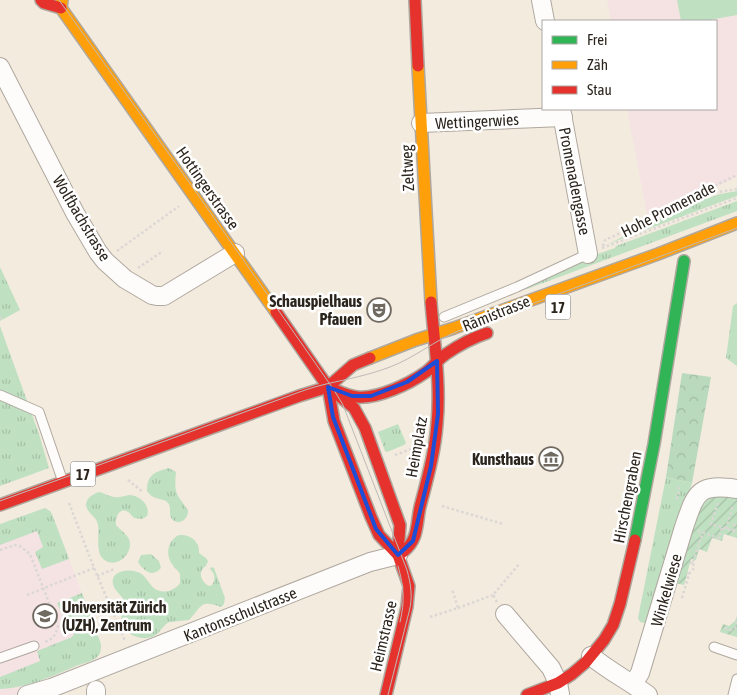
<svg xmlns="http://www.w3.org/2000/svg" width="737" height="695" font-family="'Asap Condensed',sans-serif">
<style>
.education{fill:#f5e3e4}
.grass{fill:url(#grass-tufts)}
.forest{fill:url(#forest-crowns)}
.garden{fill:url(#garden-furrows)}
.pitch{fill:#c0e0c2}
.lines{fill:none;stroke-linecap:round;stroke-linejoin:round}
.lane-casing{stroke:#afa89f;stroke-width:11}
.street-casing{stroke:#afa89f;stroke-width:20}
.fast-casing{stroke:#afa89f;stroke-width:14}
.slow-casing{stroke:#afa89f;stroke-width:14}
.jam-casing{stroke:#afa89f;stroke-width:14}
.path{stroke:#dad7d4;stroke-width:2.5;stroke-dasharray:2.5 2.5;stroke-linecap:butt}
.lane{stroke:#fdfcfa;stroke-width:9}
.street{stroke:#fdfcfa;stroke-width:18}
.fast{stroke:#30b455;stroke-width:11}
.slow{stroke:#ff9f0a;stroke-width:11}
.jam{stroke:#e5322d;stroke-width:11}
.tram{stroke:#bdbab7;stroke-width:1}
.marked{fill:none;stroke:#1d4ed8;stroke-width:4;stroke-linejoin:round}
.labels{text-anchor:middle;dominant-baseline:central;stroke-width:5;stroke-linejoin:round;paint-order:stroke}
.shield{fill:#fff;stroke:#6b6661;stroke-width:1}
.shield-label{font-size:15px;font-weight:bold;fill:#2b251d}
.street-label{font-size:16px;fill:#2b251d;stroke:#fff}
.poi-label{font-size:16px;font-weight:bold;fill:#2b251d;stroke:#fff;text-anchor:end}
</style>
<defs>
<pattern id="grass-tufts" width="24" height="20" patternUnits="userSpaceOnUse" patternTransform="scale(1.25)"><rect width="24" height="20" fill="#c0e0c2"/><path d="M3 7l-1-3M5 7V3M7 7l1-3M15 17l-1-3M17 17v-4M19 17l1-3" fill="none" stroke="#a5c0a6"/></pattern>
<pattern id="forest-crowns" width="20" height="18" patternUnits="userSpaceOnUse" patternTransform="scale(1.25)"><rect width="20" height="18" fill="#badabd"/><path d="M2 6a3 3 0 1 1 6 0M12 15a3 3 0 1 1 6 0" fill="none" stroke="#a0bba2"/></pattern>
<pattern id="garden-furrows" width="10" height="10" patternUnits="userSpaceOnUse" patternTransform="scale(1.25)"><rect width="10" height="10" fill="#c0e0c2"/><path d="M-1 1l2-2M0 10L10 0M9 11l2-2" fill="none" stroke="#a5c0a6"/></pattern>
</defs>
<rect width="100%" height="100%" fill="#f4ebdf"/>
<g class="education">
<path d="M607 0H737V177L648 220 627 109H716V21H611Z"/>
<path d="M45 508 50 511 52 514 101 644V651L99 655 95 658 41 681 44 695H0V524Z"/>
</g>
<g class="grass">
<path d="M737 191V196L608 244 665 216 702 200 720 194Z"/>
<path d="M737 201V211L527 289 522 288 589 257 615 248 616 246Z"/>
<path d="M0 267 20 310 0 321Z"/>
<path d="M737 303V366L726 358 733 306Z"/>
<path d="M0 326 39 434 49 468 0 486Z"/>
<path d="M398 424 406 443 404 445 387 452 385 451 378 432Z"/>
<path d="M169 468 176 472C174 494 176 493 188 510 189 518 180 526 173 520 167 515 173 507 167 502 164 499 160 500 156 498 152 497 149 494 147 491 147 475 154 472 169 468Z"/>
<path d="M666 477 692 483 659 590 647 621 644 623 640 622 638 618Z"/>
<path d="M99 492C104 493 108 496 114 497 119 498 124 496 129 495 140 495 151 506 147 516L142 519 134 518C132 516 130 513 128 512 119 506 115 519 116 525 120 530 126 533 129 539 134 552 119 568 106 561 94 555 100 535 98 525 97 516 87 514 86 505 86 498 93 494 99 492Z"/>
<path d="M45 508 50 511 52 514 69 559 42 569 35 552 43 547 37 531 0 545V524Z"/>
<path d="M179 535C190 534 200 541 199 553L206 558 208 561 206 566C197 571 201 582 209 586L212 585C216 579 215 574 210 569L211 567 214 568 225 598 224 604 221 607C199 599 202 607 189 620L169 622C164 625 162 629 158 633 151 640 140 639 132 635 127 632 123 629 122 623 120 616 124 608 124 600 121 595 114 590 113 584 110 570 131 568 140 573 148 577 150 589 160 591 168 593 176 589 180 583V574C178 570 174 568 172 564 165 554 168 540 179 535Z"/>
<path d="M151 554 159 561 161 568C152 578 144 571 138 562L141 555Z"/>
<path d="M82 593 101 644C101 648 101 652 99 655 94 662 82 663 74 667 50 677 27 688 0 689V677L40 661 37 651 72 637 74 634 67 616 62 614 57 603Z"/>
</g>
<path class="forest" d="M682 373 711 377 692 483 666 477Z"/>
<g class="garden">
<path d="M715 495 737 496V538L724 534 722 541 712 538 707 552 699 549 696 560 691 559 684 585 675 583 698 512 704 502Z"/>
<path d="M737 616V637L720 632 723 624 729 626 735 621Z"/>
</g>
<path class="pitch" d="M677 0H737V15L704 21H681Z"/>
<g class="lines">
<g class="lane-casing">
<g id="lane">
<path d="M444 317 517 287 588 254"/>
<path d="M0 395 39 412 62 479"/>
<path d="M714 647 737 655"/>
<path d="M0 658 34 646"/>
<path d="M733 695 737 679"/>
</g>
</g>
<g class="street-casing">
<g id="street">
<path d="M541 0 545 21"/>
<path d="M0 67 75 213 98 252 105 261 125 279 152 295 157 296H164L235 253"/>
<path d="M561 109 588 254"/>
<path d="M421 123 563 117"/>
<path d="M505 614 551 668 558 683 560 694"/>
<path d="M591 656C609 671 629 681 648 695"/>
<path d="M633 684 640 673 684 527C696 493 697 483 737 489"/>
<path d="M27 695 51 688 370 562 398 555"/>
<path d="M96 695V690"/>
</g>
</g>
<g class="fast-casing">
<path id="fast" d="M635 540 654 444 684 261"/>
</g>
<g class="slow-casing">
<g id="slow">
<path d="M62 0 61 8 276 312"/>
<path d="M418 66 431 302"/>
<path d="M370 358 416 340 454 328 658 254 737 223"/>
</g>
</g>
<g class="jam-casing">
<g id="jam">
<path d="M41 0 44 3 61 8"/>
<path d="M415 0 418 66"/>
<path d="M276 312 328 387 354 408 365 428 400 525 398 555"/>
<path d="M328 387 334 421 371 517 379 535 398 555 409 586 407 607 386 695"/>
<path d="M328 387C338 391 347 396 357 397 378 399 409 384 426 372 433 367 438 359 446 354 459 345 472 338 487 333"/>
<path d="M0 505 299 396 328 387 353 365 370 358"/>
<path d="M403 552C419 539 416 525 420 507 427 480 435 452 437 424 441 384 434 342 431 302"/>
<path d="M527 695 558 683 572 674 586 662 604 640 613 625 620 604 635 540"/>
</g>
</g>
<g class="path">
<path d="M705 194 737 189"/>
<path d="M604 246 603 244 605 240 704 195 712 187 737 175"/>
<path d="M602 248 737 198"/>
<path d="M117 251 179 206"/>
<path d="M138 268 163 251"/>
<path d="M0 317 2 321"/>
<path d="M395 455 414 448 415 446"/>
<path d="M128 480 143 492"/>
<path d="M677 499 679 487"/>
<path d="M69 503 94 568 125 641"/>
<path d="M718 503 711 524 737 532"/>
<path d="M442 506 503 524"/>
<path d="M726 529 733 505"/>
<path d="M698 531 719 538 722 528"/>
<path d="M733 531 735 522"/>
<path d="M0 550 15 545 20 546 30 554 58 626C56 635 53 639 45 642"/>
<path d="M691 564 692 561 693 562 703 532"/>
<path d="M689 574 694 568 693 562"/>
<path d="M97 576 114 569"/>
<path d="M27 595 94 568"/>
<path d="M682 598 689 574 688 573V572"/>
<path d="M497 602 493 595 520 563"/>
<path d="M458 608 493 595"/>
<path d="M430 617 458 608 452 589"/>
<path d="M725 628 731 630 735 628 737 620"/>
</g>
<use href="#lane" class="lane"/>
<use href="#street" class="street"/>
<use href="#fast" class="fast"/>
<use href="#slow" class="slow"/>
<use href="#jam" class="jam"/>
<g class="tram">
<path d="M59 0 191 185 334 390 343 405 407 570C411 585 413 597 409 612L388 695"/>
<path d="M0 501 286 397C299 392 313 387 326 384 348 379 369 375 390 367 414 358 434 341 458 331L737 228"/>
<path d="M398 566C404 587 405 601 400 622"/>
</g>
</g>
<path class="marked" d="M437 361 438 414 431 466 413 541 398 555 376 529 333 417 328 387 352 396H371L407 382Z"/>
<defs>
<g id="theatre-ring" transform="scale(1.25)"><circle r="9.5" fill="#fff" stroke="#716a61" stroke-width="1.5"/><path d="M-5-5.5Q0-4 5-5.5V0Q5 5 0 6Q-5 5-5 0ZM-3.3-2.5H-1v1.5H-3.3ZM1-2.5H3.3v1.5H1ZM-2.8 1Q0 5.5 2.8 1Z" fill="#716a61"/></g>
<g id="museum-ring" transform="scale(1.25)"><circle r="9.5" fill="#fff" stroke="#716a61" stroke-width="1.5"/><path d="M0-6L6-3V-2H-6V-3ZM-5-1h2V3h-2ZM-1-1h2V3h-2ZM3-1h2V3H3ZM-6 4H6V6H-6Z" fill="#716a61"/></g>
<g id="university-ring" transform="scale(1.25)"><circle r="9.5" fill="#fff" stroke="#716a61" stroke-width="1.5"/><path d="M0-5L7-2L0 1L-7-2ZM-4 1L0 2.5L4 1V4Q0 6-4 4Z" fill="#716a61"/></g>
</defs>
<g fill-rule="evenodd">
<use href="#theatre-ring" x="379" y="310"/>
<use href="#museum-ring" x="551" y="459"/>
<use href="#university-ring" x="45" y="616"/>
</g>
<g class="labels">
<g class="shield">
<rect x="545.5" y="294.5" width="25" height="25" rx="4"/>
<rect x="70.5" y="461.5" width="25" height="25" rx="4"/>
</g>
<g class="shield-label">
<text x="558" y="307">17</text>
<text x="83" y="474">17</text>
</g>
<g class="street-label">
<text transform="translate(477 121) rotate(-3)">Wettingerwies</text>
<text transform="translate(407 168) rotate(-93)">Zeltweg</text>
<text transform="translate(575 181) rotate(79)">Promenadengasse</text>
<text transform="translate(208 188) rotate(55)">Hottingerstrasse</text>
<text transform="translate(668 209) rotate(-27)">Hohe Promenade</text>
<text transform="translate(82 218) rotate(59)">Wolfbachstrasse</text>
<text transform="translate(496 313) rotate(-22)">Rämistrasse</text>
<text transform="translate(416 447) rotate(-80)">Heimplatz</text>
<text transform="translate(627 497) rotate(-79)">Hirschengraben</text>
<text transform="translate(666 590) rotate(-74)">Winkelwiese</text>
<text transform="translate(240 614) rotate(-22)">Kantonsschulstrasse</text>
<text transform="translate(383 636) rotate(-77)">Heimstrasse</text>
</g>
<g class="poi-label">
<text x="362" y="301">Schauspielhaus<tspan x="362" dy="18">Pfauen</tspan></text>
<text x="534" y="459">Kunsthaus</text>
<text x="62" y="607" text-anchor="start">Universität Zürich<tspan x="62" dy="18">(UZH), Zentrum</tspan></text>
</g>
</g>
<rect x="542" y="20" width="175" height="90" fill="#ffffff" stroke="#aaa8a5"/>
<rect x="552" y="36" width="25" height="8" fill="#30b455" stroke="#aaa8a5"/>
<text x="587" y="45" font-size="15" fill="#2b251d">Frei</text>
<rect x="552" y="61" width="25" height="8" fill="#ff9f0a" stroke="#aaa8a5"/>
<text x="587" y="70" font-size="15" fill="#2b251d">Zäh</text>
<rect x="552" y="86" width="25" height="8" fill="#e5322d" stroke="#aaa8a5"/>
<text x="587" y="95" font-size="15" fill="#2b251d">Stau</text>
</svg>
